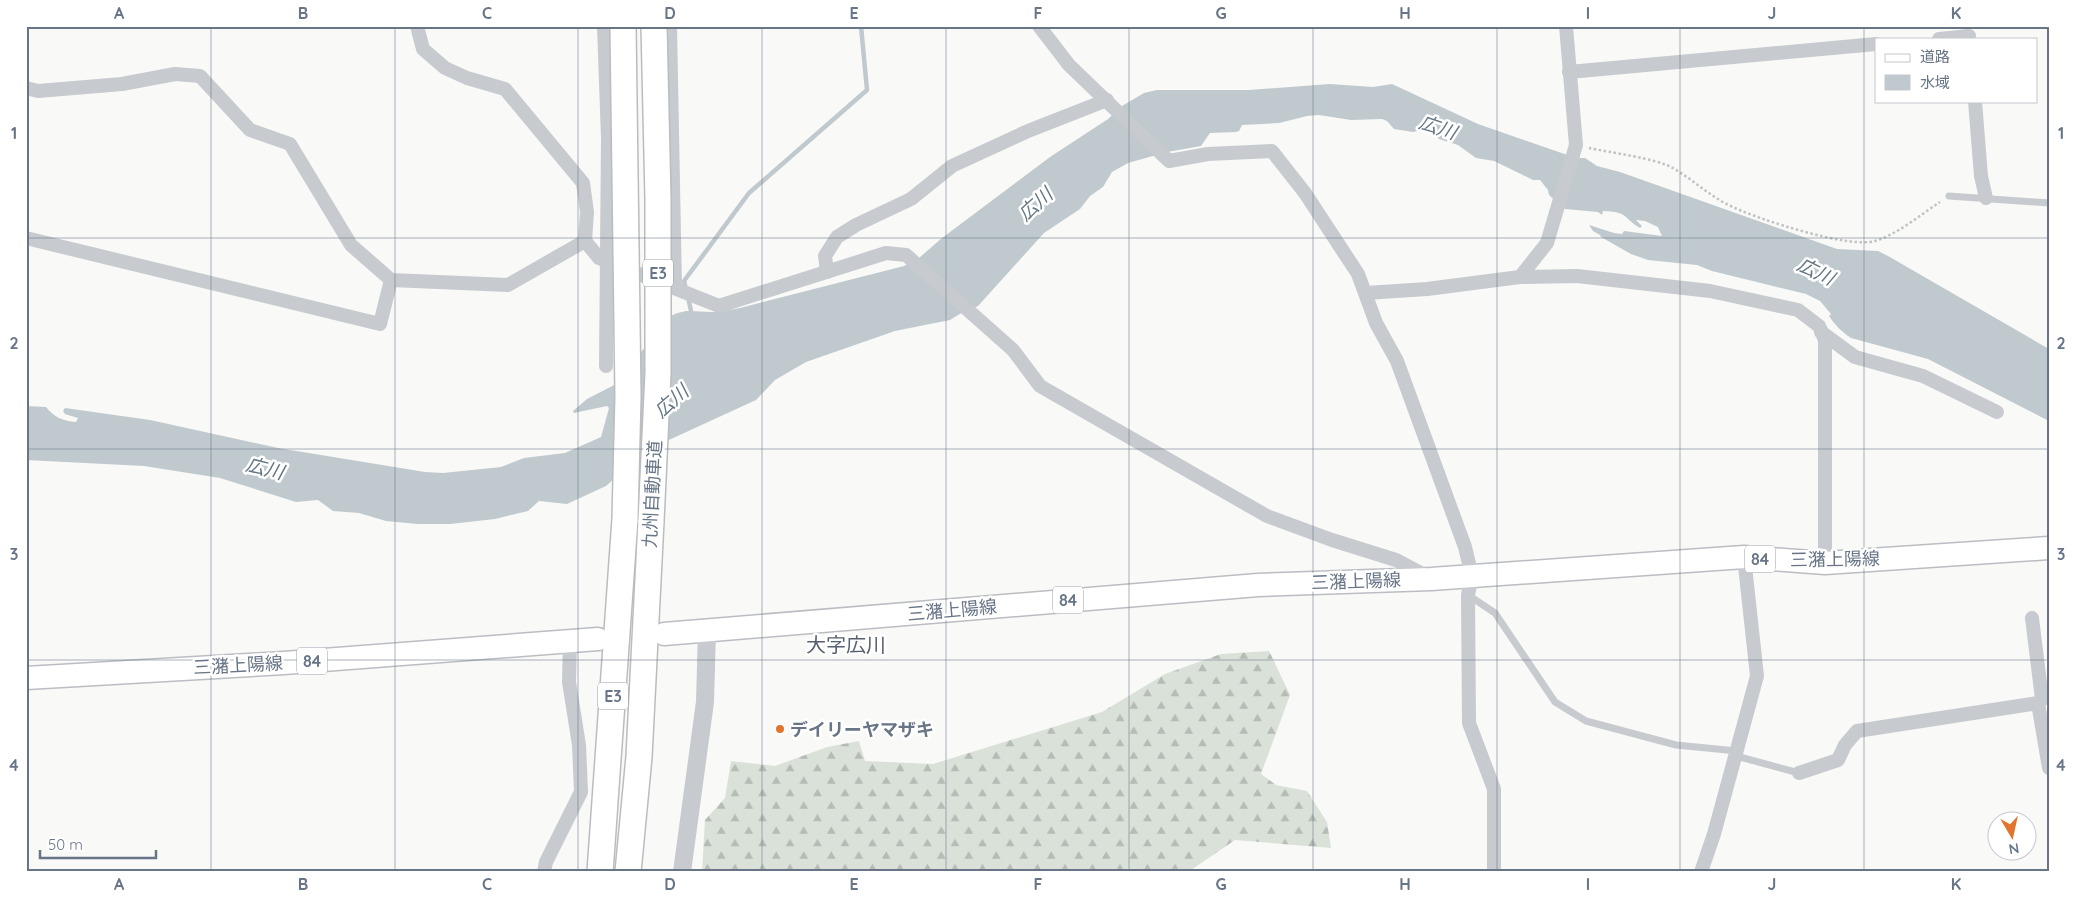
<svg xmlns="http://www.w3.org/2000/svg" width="2075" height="898" font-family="Quicksand,'Noto Sans JP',sans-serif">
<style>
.forest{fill:url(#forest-firs)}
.water{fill:#c0c9ce}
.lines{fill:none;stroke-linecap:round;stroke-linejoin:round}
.stream{stroke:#c0c9ce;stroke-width:4.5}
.primary-casing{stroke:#babdc2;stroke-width:25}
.motorway-casing{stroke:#babcc0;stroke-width:28}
.path{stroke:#c1c2c5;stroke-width:2.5;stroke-dasharray:2.5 2.5;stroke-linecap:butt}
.service{stroke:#c7cace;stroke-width:7}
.minor{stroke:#c7cace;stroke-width:14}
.tertiary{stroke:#c7cace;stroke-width:18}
.primary{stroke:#fff;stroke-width:22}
.motorway{stroke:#fff;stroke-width:25}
.motorway-bridge-casing{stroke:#babcc0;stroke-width:28;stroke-linecap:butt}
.motorway-bridge{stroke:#fff;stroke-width:25}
.grid{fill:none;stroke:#687587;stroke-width:1;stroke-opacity:0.55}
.poi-dot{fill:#e2742e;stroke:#fff;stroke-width:2}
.labels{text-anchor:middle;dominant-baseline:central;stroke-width:5;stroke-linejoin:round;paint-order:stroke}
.shield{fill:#fff;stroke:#959eab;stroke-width:1}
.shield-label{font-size:16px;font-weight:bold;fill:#687587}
.street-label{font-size:18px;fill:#687587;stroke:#fff}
.poi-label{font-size:18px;font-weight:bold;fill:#687587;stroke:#fff;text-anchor:start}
.water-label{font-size:19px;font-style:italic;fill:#647683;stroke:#fff}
.quarter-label{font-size:20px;fill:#565f6d;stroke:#fff}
.neatline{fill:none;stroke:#687587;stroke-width:2}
.grid-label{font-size:16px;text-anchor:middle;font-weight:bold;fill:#687587}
</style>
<defs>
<pattern id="forest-firs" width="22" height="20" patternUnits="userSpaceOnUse" patternTransform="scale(1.25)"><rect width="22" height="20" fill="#dae1d8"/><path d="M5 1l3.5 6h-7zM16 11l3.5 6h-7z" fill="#b5bbb5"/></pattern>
</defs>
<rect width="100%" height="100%" fill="#f9f9f7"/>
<path class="forest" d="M1269 651 1290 695 1261 774 1276 785 1307 791 1327 822 1331 848 1235 840 1188 872H702L705 820 725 798 731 761 775 766 827 747 859 741 865 761 933 764 1102 712 1165 674 1221 654Z"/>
<path class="water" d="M1330 84 1373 87 1392 84 1478 124 1576 158H1585L1597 166 1620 172 1837 249 1878 251 1888 256 2049 349V421L1928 359 1851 338C1842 332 1835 325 1829 316L1831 314 1820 301 1806 294 1712 271 1697 265 1648 260 1631 254 1601 237 1600 235 1593 231 1589 225 1614 233 1622 234 1624 231 1662 236 1658 227 1645 221 1636 220 1642 226 1640 228C1622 217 1629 212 1603 211L1602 215 1598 212 1565 209 1549 195 1548 190 1540 180H1533L1494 161 1476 158 1458 145 1439 139 1426 129 1413 132 1394 129 1387 121 1382 119 1351 120 1319 115 1307 116 1279 123 1242 125 1239 131 1236 132 1210 133 1201 146 1167 152 1128 163 1112 172 1103 187 1090 196 1080 209 1044 233 978 306 963 312 950 320 895 331 806 362 775 380 756 400 647 450 606 486 567 504 539 501 528 511 495 519 450 524H418L386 521 359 513 333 511 318 500 296 502 220 478 144 466 26 460V406L46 407C54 417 63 421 76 422L78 418 65 414 63 411 65 408 150 420 278 448 425 472 443 473 501 467 524 458 565 453 601 437 609 408 607 406 574 413 573 411 587 399 620 382 664 320C686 306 693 313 717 312 725 311 733 309 740 308L904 266 919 258 942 238 1050 157 1108 119 1122 106 1144 93 1157 90H1249Z"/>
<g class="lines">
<g class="stream">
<path d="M686 289 684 281 749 193 867 90 861 26"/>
<path d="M688 297 692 316"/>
</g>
<g class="primary-casing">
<g id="primary">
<path d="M664 634 1258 585 1431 579 1744 557 1825 563 2049 548"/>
<path d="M26 678 284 663 598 639"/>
</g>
</g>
<g class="motorway-casing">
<g id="motorway">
<path d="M600 872 625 519"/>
<path d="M628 872 639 757 651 521"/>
</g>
</g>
<path class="path" d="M1589 148C1608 152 1657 159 1671 167 1693 179 1711 198 1735 208 1761 220 1850 249 1875 241 1898 234 1920 215 1940 202"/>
<g class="service">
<path d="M1949 196 2049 203"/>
<path d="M1468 595 1495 613 1555 702 1586 721 1676 745 1737 751"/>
<path d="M1736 756 1799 773"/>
</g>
<g class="minor">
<path d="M417 26 423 49 445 68 467 78 505 89 583 183 587 212 585 241 599 258 719 306 886 253 906 255 1013 350 1040 386 1267 516 1332 540 1396 560 1428 577"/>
<path d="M604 26 608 138 606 366"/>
<path d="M670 26 675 288"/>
<path d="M1039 26 1069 65 1169 161 1208 154 1272 151 1305 193 1358 274 1376 323 1397 361 1465 547 1472 576 1468 595 1469 723 1494 789V872"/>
<path d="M1939 39 1969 36"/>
<path d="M1569 72 1876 44"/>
<path d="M26 88 38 91 122 84 175 74 200 76 250 130 290 144 351 245 391 280 508 285 585 241"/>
<path d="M1975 101 1981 176 1986 198"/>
<path d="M26 238 380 324 391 280"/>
<path d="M827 272 825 256 837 237 856 225 911 199 952 166 1028 131 1107 100"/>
<path d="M1520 277 1577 276 1710 291 1798 310 1819 326 1825 340V563"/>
<path d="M1366 293 1427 289 1520 277 1547 243 1576 145 1566 26"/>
<path d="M1821 332 1855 357 1923 376 1997 412"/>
<path d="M2032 618 2042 699"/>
<path d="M2038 703 2049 768"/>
<path d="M1799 773 1838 760 1845 745 1857 731 2038 703 2049 693"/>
<path d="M544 872 546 862 581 792 579 745 569 682 570 641"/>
<path d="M1701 872 1714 834 1757 676 1744 557"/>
</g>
<path class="tertiary" d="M682 872 705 702 707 630"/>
<use href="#primary" class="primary"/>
<use href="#motorway" class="motorway"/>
<g class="motorway-bridge-casing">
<g id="motorway-bridge">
<path d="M623 26 628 396 625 519"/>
<path d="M651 521 658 373V199L654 26"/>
</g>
</g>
<use href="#motorway-bridge" class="motorway-bridge"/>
</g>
<path class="grid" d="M211 26V872M395 26V872M578 26V872M762 26V872M946 26V872M1129 26V872M1313 26V872M1497 26V872M1680 26V872M1864 26V872M26 238H2049M26 449H2049M26 660H2049"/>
<circle class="poi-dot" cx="780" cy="729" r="5"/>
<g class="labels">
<g class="shield">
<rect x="643" y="259.5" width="30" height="27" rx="4"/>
<rect x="1745" y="545.5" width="30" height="27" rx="4"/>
<rect x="1053" y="586.5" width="30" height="27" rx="4"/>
<rect x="297" y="647.5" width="30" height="27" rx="4"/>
<rect x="598" y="682.5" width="30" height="27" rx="4"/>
</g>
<g class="shield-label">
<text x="658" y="273">E3</text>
<text x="1760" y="559">84</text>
<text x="1068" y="600">84</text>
<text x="312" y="661">84</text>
<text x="613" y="696">E3</text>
</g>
<g class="street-label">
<text transform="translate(652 494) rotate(-87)">九州自動車道</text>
<text transform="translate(1835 559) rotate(-1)">三潴上陽線</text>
<text transform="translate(1356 581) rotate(-2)">三潴上陽線</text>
<text transform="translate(952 610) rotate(-5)">三潴上陽線</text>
<text transform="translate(238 665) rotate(-3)">三潴上陽線</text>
</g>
<g class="poi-label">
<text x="790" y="729">デイリーヤマザキ</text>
</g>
<g class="water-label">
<text transform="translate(1438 127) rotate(19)">広川</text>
<text transform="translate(1035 204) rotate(-42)">広川</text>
<text transform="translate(1816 271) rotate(26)">広川</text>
<text transform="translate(671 401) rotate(-41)">広川</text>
<text transform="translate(265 468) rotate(14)">広川</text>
</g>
<g class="quarter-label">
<text x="846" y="644">大字広川</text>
</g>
</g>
<rect width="2075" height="898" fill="none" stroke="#ffffff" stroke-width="55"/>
<rect x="1875" y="38" width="162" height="65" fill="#ffffff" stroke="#c3c8cf"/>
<rect x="1885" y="54" width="25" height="8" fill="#ffffff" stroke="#c3c8cf"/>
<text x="1920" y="62" font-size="15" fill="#687587">道路</text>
<rect x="1885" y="75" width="25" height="15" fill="#c0c9ce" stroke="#c3c8cf"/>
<text x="1920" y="88" font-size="15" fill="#687587">水域</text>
<g transform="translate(2012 836) rotate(171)"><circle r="24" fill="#ffffff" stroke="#c3c8cf"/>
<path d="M0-4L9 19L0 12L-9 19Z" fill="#e2742e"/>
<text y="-8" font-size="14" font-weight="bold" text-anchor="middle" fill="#687587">N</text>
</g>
<path d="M40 850v8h116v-8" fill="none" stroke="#687587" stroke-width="2.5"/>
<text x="48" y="850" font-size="15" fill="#687587" stroke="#ffffff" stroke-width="4" paint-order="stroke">50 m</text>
<rect x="28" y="28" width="2020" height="842" class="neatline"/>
<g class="grid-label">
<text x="119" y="19">A</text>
<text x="303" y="19">B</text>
<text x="487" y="19">C</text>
<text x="670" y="19">D</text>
<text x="854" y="19">E</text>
<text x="1038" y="19">F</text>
<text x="1221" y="19">G</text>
<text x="1405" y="19">H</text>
<text x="1588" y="19">I</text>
<text x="1772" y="19">J</text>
<text x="1956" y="19">K</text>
<text x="14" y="139">1</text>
<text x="2061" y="139">1</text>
<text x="14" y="349">2</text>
<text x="2061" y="349">2</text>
<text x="14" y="560">3</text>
<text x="2061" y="560">3</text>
<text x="14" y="771">4</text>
<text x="2061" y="771">4</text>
<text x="119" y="890">A</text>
<text x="303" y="890">B</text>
<text x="487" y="890">C</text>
<text x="670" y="890">D</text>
<text x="854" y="890">E</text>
<text x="1038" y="890">F</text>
<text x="1221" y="890">G</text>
<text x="1405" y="890">H</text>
<text x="1588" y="890">I</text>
<text x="1772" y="890">J</text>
<text x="1956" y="890">K</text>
</g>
</svg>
